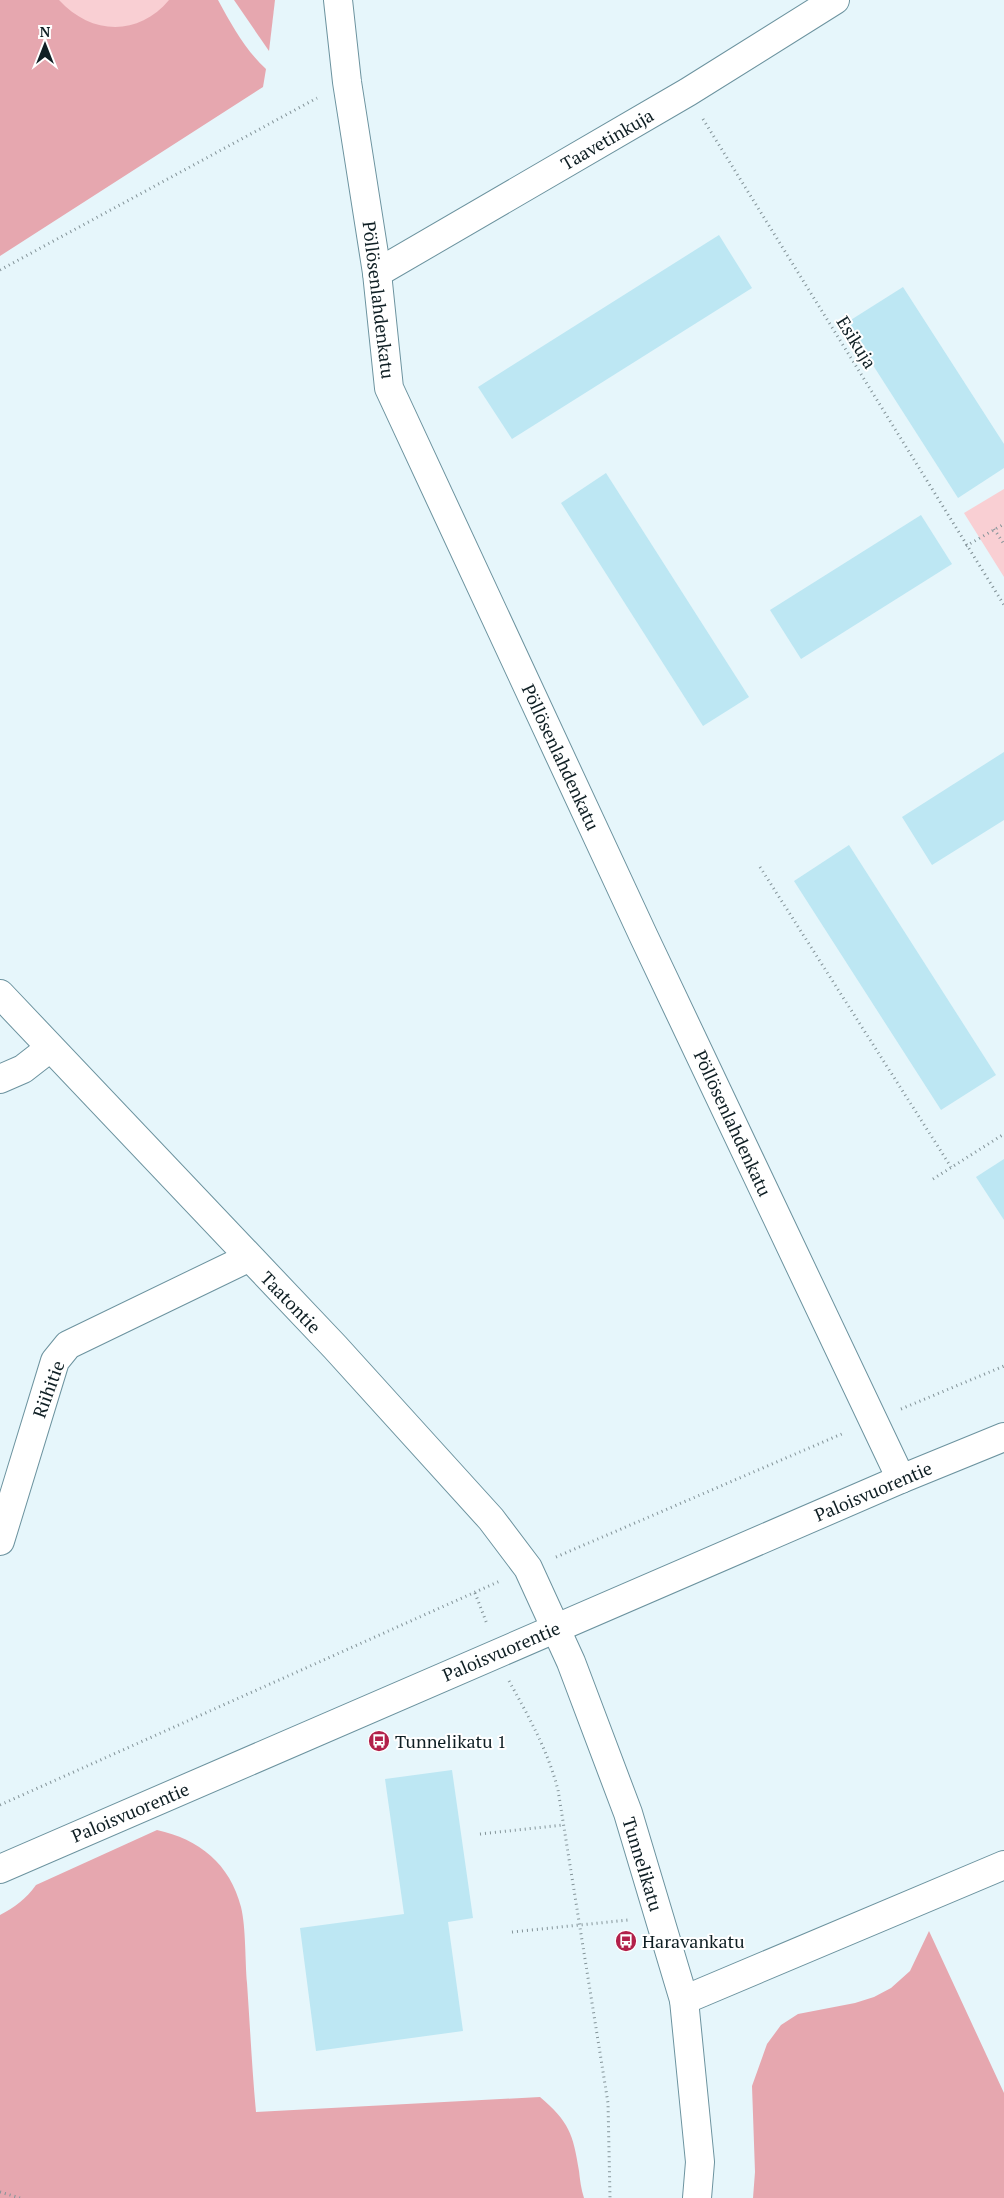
<svg xmlns="http://www.w3.org/2000/svg" width="1004" height="2198" font-family="'PT Serif',serif">
<style>
.green{fill:#f9cfd3}
.forest{fill:#e6a7af}
.building{fill:#bde7f3}
.lines{fill:none;stroke-linecap:round;stroke-linejoin:round}
.minor-casing{stroke:#6c939f;stroke-width:30}
.path{stroke:#839398;stroke-width:3;stroke-dasharray:1 4;stroke-linecap:butt}
.minor{stroke:#fff;stroke-width:28}
.labels{text-anchor:middle;dominant-baseline:central;stroke-width:4;stroke-linejoin:round;paint-order:stroke}
.street-label{font-size:18px;fill:#0f1f24;stroke:#fff}
.poi-label{font-size:18px;fill:#0f1f24;stroke:#fff;text-anchor:start}
</style>
<rect width="100%" height="100%" fill="#e6f6fb"/>
<g class="green">
<path d="M10 0H216L29 69Z"/>
<path d="M1004 489V577L964 513Z"/>
</g>
<g class="forest">
<path d="M0 0H59C91 35 138 37 169 0H218C231 24 246 51 266 69L263 87 0 256Z"/>
<path d="M234 0H275L269 51Z"/>
<path d="M157 1830C199 1839 230 1864 241 1907 246 1927 245 1962 247 1983 250 2026 252 2069 256 2112L540 2097C569 2122 573 2133 579 2171 580 2180 581 2189 584 2198H0V1915C15 1907 26 1899 36 1885Z"/>
<path d="M929 1931 1004 2093V2198H753L755 2172 752 2086 767 2044 781 2025 798 2014 855 2003 874 1997 891 1988 910 1971Z"/>
</g>
<g class="building">
<path d="M719 235 752 288 512 439 478 387Z"/>
<path d="M903 287 1004 444V468L958 498 846 323Z"/>
<path d="M606 473 749 697 703 726 561 503Z"/>
<path d="M921 515 952 564 801 659 770 610Z"/>
<path d="M1004 752V820L932 865 902 817Z"/>
<path d="M849 845 996 1075 941 1110 794 881Z"/>
<path d="M1004 1159V1220L976 1177Z"/>
<path d="M452 1770 473 1918 448 1922 463 2031 316 2051 300 1928 404 1914 385 1779Z"/>
</g>
<g class="lines">
<g class="minor-casing">
<g id="minor">
<path d="M338 0 347 82 377 273 389 388 644 937 901 1479"/>
<path d="M377 273 688 92 835 0"/>
<path d="M0 994 335 1347 491 1519 528 1568 571 1662 628 1813 684 2000 700 2162 697 2198"/>
<path d="M0 1079 23 1069 50 1048"/>
<path d="M0 1541 55 1361 68 1345 248 1258"/>
<path d="M0 1869 901 1479 1004 1437"/>
<path d="M684 2000 1004 1865"/>
</g>
</g>
<g class="path">
<path d="M703 119 1004 605"/>
<path d="M0 270 317 98"/>
<path d="M994 529 1004 544"/>
<path d="M966 546 1004 524"/>
<path d="M760 867 951 1167"/>
<path d="M933 1179 1004 1134"/>
<path d="M901 1409 1004 1366"/>
<path d="M556 1557 844 1433"/>
<path d="M475 1593 487 1624"/>
<path d="M509 1681C529 1717 548 1751 558 1790L608 2103 610 2198"/>
<path d="M0 1805 500 1581"/>
<path d="M480 1834 563 1825"/>
<path d="M512 1932 628 1920"/>
<path d="M0 2192 20 2198"/>
</g>
<use href="#minor" class="minor"/>
</g>
<defs>
<g id="bus-disc" transform="scale(1.125)"><circle r="9.5" fill="#b2204a" stroke="#fff"/><path d="M-5-6H5V4H4V6H2V4H-2V6H-4V4H-5ZM-3.5-4V0h7V-4ZM-3.5 1.2v1.5H-2V1.2ZM2 1.2v1.5H3.5V1.2Z" fill="#fff"/></g>
</defs>
<g fill-rule="evenodd">
<use href="#bus-disc" x="379" y="1741"/>
<use href="#bus-disc" x="626" y="1941"/>
</g>
<g class="labels">
<g class="street-label">
<text transform="translate(607 139) rotate(-30)">Taavetinkuja</text>
<text transform="translate(379 300) rotate(83)">Pöllösenlahdenkatu</text>
<text transform="translate(857 342) rotate(58)">Esikuja</text>
<text transform="translate(561 757) rotate(65)">Pöllösenlahdenkatu</text>
<text transform="translate(733 1123) rotate(65)">Pöllösenlahdenkatu</text>
<text transform="translate(291 1302) rotate(46)">Taatontie</text>
<text transform="translate(48 1389) rotate(-70)">Riihitie</text>
<text transform="translate(873 1491) rotate(-23)">Paloisvuorentie</text>
<text transform="translate(501 1651) rotate(-23)">Paloisvuorentie</text>
<text transform="translate(130 1812) rotate(-23)">Paloisvuorentie</text>
<text transform="translate(643 1864) rotate(73)">Tunnelikatu</text>
</g>
<g class="poi-label">
<text x="395" y="1741">Tunnelikatu 1</text>
<text x="642" y="1941">Haravankatu</text>
</g>
</g>
<g transform="translate(45 45)" stroke="#ffffff" stroke-width="4" paint-order="stroke">
<path d="M0-4L9 19L0 12L-9 19Z" fill="#0f1f24"/>
<text y="-8" font-size="14" font-weight="bold" text-anchor="middle" fill="#0f1f24">N</text>
</g>
</svg>
